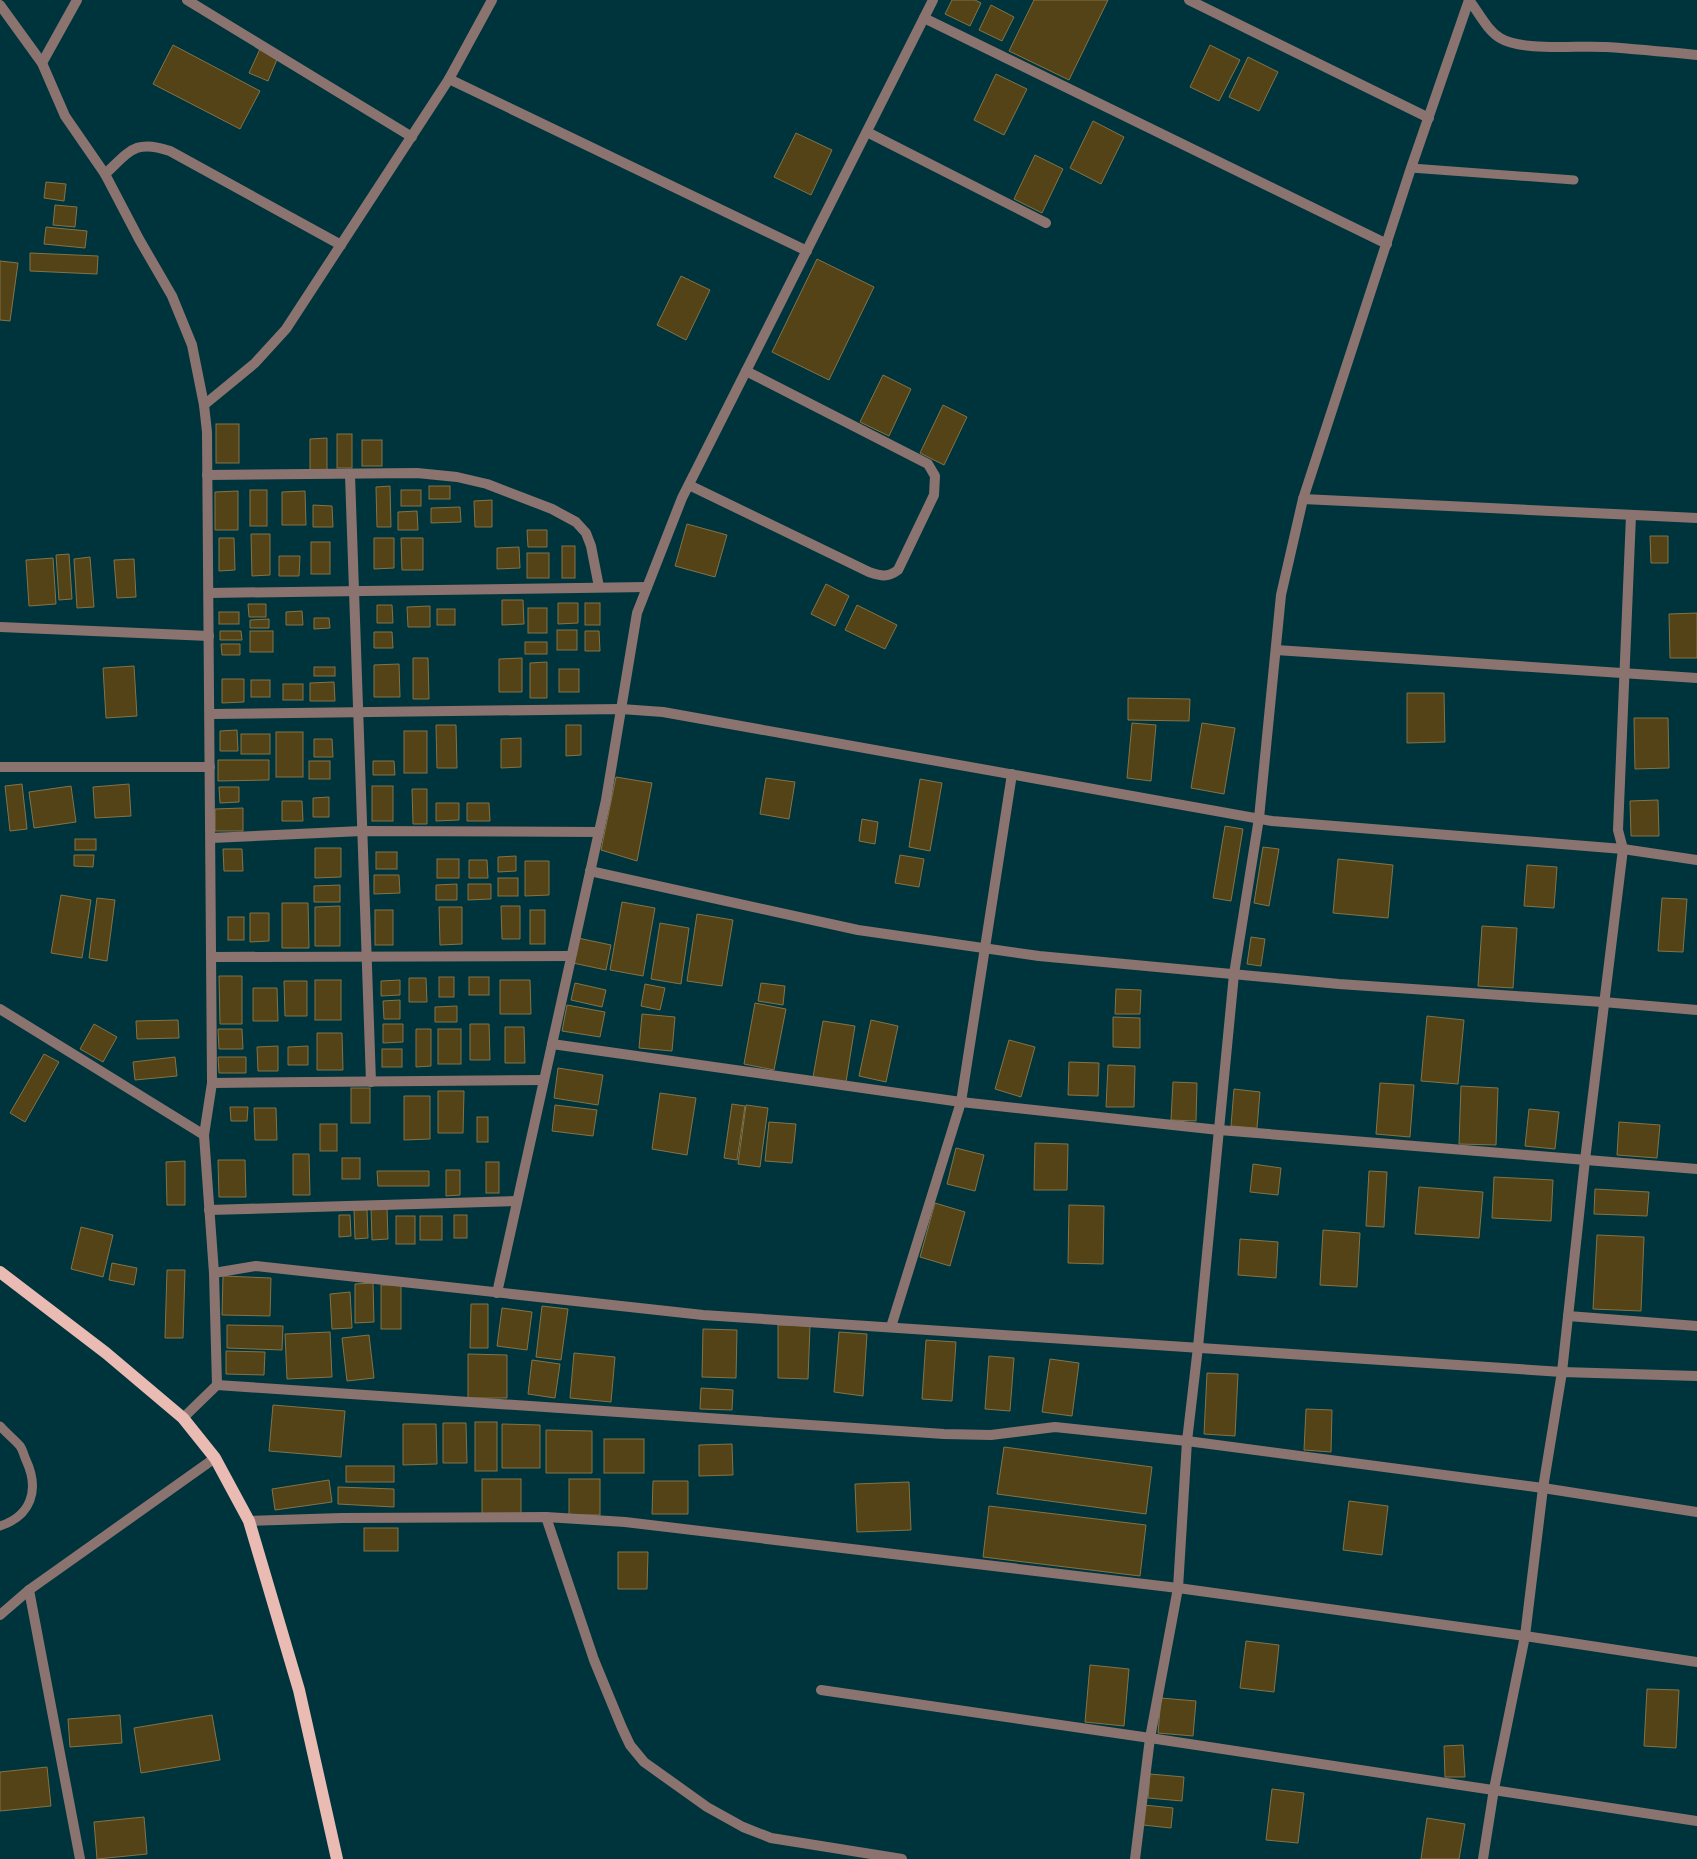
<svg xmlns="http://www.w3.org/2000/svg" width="1697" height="1859" font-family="'Roboto Condensed',sans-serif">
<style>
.building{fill:#534316;stroke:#837347}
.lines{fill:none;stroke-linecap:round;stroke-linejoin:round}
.service{stroke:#8b7470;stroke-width:9}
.minor{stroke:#8b7470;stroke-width:10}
.primary{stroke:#eabbb3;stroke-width:12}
</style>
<rect width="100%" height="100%" fill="#00343c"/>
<g class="building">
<path d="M952 0H975L981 3 970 26 945 14Z"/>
<path d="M1034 0H1108L1069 80 1009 51Z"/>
<path d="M991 5 1014 17 1002 41 979 30Z"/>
<path d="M173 45 260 91 240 129 153 84Z"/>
<path d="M1210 45 1240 60 1219 101 1190 87Z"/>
<path d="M260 49 278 57 268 81 249 73Z"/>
<path d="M1248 57 1278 72 1259 111 1229 97Z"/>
<path d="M996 74 1027 89 1004 135 974 120Z"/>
<path d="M1093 121 1124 137 1101 184 1070 168Z"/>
<path d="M796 133 832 150 811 195 774 177Z"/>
<path d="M1035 155 1063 169 1042 213 1014 199Z"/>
<path d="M46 182 66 184 64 201 44 198Z"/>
<path d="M55 205 77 207 75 227 53 225Z"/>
<path d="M46 227 87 231 85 248 44 244Z"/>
<path d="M30 253 98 256 97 274 30 271Z"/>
<path d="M817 259 874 287 829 380 772 352Z"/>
<path d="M0 261 18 263 10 321 0 320Z"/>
<path d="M681 276 710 290 686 340 657 325Z"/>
<path d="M883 375 911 389 889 436 860 422Z"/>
<path d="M943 405 967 417 944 465 920 453Z"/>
<rect x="216" y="424" width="23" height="39"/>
<rect x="337" y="434" width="15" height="34"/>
<path d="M327 438V471H310V439Z"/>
<rect x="362" y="440" width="20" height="26"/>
<path d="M390 486 391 527H377L376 487Z"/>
<rect x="429" y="486" width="21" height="13"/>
<rect x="250" y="490" width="17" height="36"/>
<rect x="401" y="490" width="20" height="16"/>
<path d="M238 491V530H215V492Z"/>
<path d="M305 491 306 525H282V492Z"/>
<path d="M492 500V527H475L474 501Z"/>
<path d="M313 505 332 506 333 527H313Z"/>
<path d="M460 507 461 522 431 523V508Z"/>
<path d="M417 511 418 530H398V512Z"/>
<path d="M687 524 727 535 715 577 675 566Z"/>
<path d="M527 530H547V547H528Z"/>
<path d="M251 534H270V575L252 576Z"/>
<path d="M1650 536H1668V563H1651Z"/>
<path d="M219 538H234L235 570 219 571Z"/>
<path d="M374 538H394V568L374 569Z"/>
<path d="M401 538H423V570H402Z"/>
<rect x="311" y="542" width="19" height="32"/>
<rect x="562" y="546" width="13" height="32"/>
<path d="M519 547 520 568 497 569V548Z"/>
<rect x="527" y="553" width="22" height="25"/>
<path d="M69 554 72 599 59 600 56 555Z"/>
<path d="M279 556H300L299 576H279Z"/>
<path d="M90 557 94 607 77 608 74 559Z"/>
<path d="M53 558 56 604 29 606 26 560Z"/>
<path d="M134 559 136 597 117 598 114 560Z"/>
<path d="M826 584 849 596 835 626 811 614Z"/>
<path d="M502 600H523L524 624 502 625Z"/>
<path d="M558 603H578V623L558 624Z"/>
<rect x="585" y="603" width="15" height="22"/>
<path d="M248 604H266V617H249Z"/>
<path d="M377 605H392L393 623H377Z"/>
<path d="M857 605 897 625 885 649 845 630Z"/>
<path d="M430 606V627H408L407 607Z"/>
<rect x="528" y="608" width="19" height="25"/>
<rect x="437" y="609" width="18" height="16"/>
<path d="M302 611 303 625H286V612Z"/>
<rect x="219" y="612" width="20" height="12"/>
<path d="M1697 613V658H1670L1669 614Z"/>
<path d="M314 618H329L330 628 314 629Z"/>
<path d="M269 619V628H250V620Z"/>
<rect x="557" y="630" width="20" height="20"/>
<path d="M220 631H241L242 640H220Z"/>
<rect x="250" y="631" width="23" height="21"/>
<path d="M585 631H599L600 651H585Z"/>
<path d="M374 632H392L393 648H374Z"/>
<rect x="525" y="642" width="22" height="12"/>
<path d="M221 644H240V655H222Z"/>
<path d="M413 658H428L429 699H413Z"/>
<path d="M522 658V692H499V659Z"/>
<path d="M547 662V698H530V663Z"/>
<path d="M399 664 400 697H374V665Z"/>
<path d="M134 666 137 716 106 718 103 668Z"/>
<rect x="314" y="667" width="21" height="9"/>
<rect x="559" y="669" width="20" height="23"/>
<path d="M222 679H244V702L222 703Z"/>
<rect x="251" y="680" width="19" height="17"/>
<path d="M334 682 335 701H310V683Z"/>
<rect x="283" y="684" width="20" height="16"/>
<path d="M1407 693H1444L1445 742 1407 743Z"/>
<path d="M1128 698 1190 699 1189 721 1128 720Z"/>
<path d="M1634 718H1668L1669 768 1635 769Z"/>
<path d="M1132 723 1156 725 1151 781 1127 778Z"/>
<path d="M1202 723 1235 728 1224 794 1191 788Z"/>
<path d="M436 725H456L457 768H437Z"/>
<path d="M566 725H581V755L566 756Z"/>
<path d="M237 730 238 751H220V731Z"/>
<rect x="404" y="731" width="23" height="42"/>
<rect x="276" y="732" width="27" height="45"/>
<rect x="241" y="734" width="29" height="20"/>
<path d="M521 738V767L501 768V739Z"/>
<path d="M314 739H332L333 757H314Z"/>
<path d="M218 760H269V780L218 781Z"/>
<rect x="309" y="761" width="21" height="18"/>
<path d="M373 761H394L395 775H373Z"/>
<path d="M616 777 652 783 637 861 601 850Z"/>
<path d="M766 778 795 782 789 819 760 814Z"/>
<path d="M920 779 942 783 930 851 909 847Z"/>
<path d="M22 784 27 829 10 831 5 786Z"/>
<path d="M129 784 131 816 95 818 93 787Z"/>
<path d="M71 786 76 822 34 828 29 792Z"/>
<rect x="372" y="786" width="21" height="35"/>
<path d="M219 787H239V802L220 803Z"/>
<path d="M412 789H427V824H413Z"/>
<path d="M329 797V817H313V798Z"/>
<path d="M1658 800 1659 836H1631L1630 801Z"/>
<path d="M282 801H302L303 821H282Z"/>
<path d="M436 803H459V820L436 821Z"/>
<path d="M467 803H489L490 821H467Z"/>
<path d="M243 808V831H215V809Z"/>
<path d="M862 819 878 822 875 844 859 841Z"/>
<path d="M1225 826 1243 829 1231 901 1213 898Z"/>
<rect x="75" y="839" width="21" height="11"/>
<path d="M1263 847 1279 849 1269 906 1254 903Z"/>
<path d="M315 848H341V877L315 878Z"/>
<path d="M223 849H242L243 871H224Z"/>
<rect x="376" y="852" width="21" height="17"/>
<path d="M74 855H94L93 867 74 866Z"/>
<path d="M900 855 924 859 919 887 895 883Z"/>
<path d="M516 856V871L498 872V857Z"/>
<rect x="437" y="859" width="22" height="19"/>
<path d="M1338 859 1393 865 1388 918 1333 913Z"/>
<path d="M469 860H487L488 878H469Z"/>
<path d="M525 861H549V895L525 896Z"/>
<path d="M1527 865 1557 867 1554 908 1524 906Z"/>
<path d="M374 875H399L400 893 374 894Z"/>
<rect x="498" y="878" width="20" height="18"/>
<path d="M457 884V900H436V885Z"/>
<path d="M468 884H491V899L468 900Z"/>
<path d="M340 885V902H314V886Z"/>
<path d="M61 895 91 900 82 958 51 953Z"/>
<path d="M97 898 115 900 107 961 89 958Z"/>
<path d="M1662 898 1687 899 1683 952 1658 951Z"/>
<path d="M622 902 655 908 643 976 610 970Z"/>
<path d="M282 903H308L309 948H282Z"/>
<path d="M340 906V946H315V907Z"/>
<path d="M501 906H520V939H502Z"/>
<path d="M439 907H462V944L440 945Z"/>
<rect x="375" y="910" width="18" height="35"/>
<rect x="530" y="910" width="15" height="34"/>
<path d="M250 913H269V941L250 942Z"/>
<path d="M697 914 733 920 722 986 687 981Z"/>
<rect x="228" y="917" width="16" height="23"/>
<path d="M660 923 689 928 681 984 651 979Z"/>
<path d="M1482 926 1517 928 1513 988 1478 986Z"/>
<path d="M1251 937 1265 939 1261 966 1247 964Z"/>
<path d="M578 938 611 945 606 970 573 963Z"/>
<path d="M219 976H242V1024H220Z"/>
<rect x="439" y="977" width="15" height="20"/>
<rect x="469" y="977" width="20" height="18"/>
<path d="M409 978H426L427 1002H409Z"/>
<rect x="315" y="980" width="26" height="40"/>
<path d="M400 980V995L381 996V981Z"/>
<path d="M500 980H530L531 1014H500Z"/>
<path d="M284 981H307V1016H285Z"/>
<path d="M575 983 606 990 602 1007 571 1000Z"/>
<path d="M761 983 785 986 783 1005 758 1001Z"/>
<path d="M645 984 665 988 660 1010 641 1006Z"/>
<path d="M253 988H277L278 1021H253Z"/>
<path d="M1116 989 1141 990 1140 1014H1115Z"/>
<path d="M400 1000V1019H384L383 1001Z"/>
<path d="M755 1003 786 1009 774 1070 744 1064Z"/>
<path d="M567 1005 605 1012 600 1037 562 1031Z"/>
<path d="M457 1006V1022H435V1007Z"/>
<path d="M642 1014 675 1017 672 1051 639 1048Z"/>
<path d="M1427 1016 1464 1020 1458 1084 1421 1081Z"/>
<path d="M1113 1017 1140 1018V1048L1113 1047Z"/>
<path d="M178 1020 179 1038 137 1039 136 1021Z"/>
<path d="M871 1020 898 1026 886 1082 859 1076Z"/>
<path d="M823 1021 855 1026 846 1082 813 1077Z"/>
<path d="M94 1024 117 1037 103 1062 80 1049Z"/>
<path d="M383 1024H403V1042L383 1043Z"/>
<path d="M470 1024H489L490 1060H470Z"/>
<path d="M505 1027H524L525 1063H505Z"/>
<path d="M218 1029H242L243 1049H219Z"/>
<path d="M416 1029H431V1066L416 1067Z"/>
<rect x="438" y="1029" width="23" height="35"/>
<path d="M317 1033H342L343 1070H317Z"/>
<path d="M1009 1040 1035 1047 1021 1097 995 1089Z"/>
<path d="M278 1046V1071H258L257 1047Z"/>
<path d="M308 1046V1065H288V1047Z"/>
<rect x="382" y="1049" width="20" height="18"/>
<path d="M44 1054 59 1062 25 1122 10 1113Z"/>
<path d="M175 1057 177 1076 135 1080 133 1062Z"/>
<path d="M218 1057H246V1073H219Z"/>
<path d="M1069 1062 1099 1063 1098 1096 1068 1095Z"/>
<path d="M1108 1065 1135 1066 1134 1107H1106Z"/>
<path d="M558 1068 603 1075 598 1105 554 1098Z"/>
<path d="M1173 1082 1197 1083 1196 1121 1171 1120Z"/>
<path d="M1380 1083 1414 1085 1410 1137 1376 1134Z"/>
<path d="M1461 1086 1498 1088 1496 1145 1459 1144Z"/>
<rect x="351" y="1088" width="19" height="35"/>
<path d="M1234 1089 1260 1092 1257 1128 1231 1126Z"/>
<path d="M438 1091H464L463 1133H438Z"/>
<path d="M660 1093 696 1098 687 1155 652 1149Z"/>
<path d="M404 1096H430V1139L404 1140Z"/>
<path d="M732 1104 745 1106 737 1160 724 1158Z"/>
<path d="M555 1105 597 1110 593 1136 552 1131Z"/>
<path d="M746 1105 768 1108 760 1167 738 1164Z"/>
<path d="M230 1107H248L247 1121H231Z"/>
<path d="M254 1108H276L277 1140H255Z"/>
<path d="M1529 1109 1559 1112 1555 1149 1525 1146Z"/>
<rect x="477" y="1117" width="11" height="25"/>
<path d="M769 1122 796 1124 792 1163 765 1161Z"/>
<path d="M1619 1122 1660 1125 1657 1158 1617 1155Z"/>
<rect x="320" y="1124" width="17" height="27"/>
<path d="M1035 1143 1068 1144 1067 1190H1034Z"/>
<path d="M956 1148 984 1155 975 1191 947 1184Z"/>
<path d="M293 1154H309L310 1195H293Z"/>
<rect x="342" y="1158" width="18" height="21"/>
<path d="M218 1160H245L246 1197H219Z"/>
<path d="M185 1161V1205H167L166 1162Z"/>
<rect x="486" y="1162" width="13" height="31"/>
<path d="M1253 1164 1281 1168 1278 1195 1250 1192Z"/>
<path d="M446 1170H460V1195L446 1196Z"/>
<path d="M377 1171H429V1186H378Z"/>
<path d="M1369 1171 1387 1172 1384 1227 1366 1226Z"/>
<path d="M1494 1177 1553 1180 1551 1221 1492 1218Z"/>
<path d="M1419 1187 1483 1192 1479 1238 1415 1234Z"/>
<path d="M1595 1189 1649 1192 1647 1216 1594 1214Z"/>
<path d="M935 1203 965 1212 950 1266 920 1257Z"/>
<path d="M1069 1205 1104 1206 1103 1264 1068 1263Z"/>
<path d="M371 1208H387L388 1239 372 1240Z"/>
<path d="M354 1210H367L368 1238 355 1239Z"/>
<path d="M339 1215H350L351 1236 339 1237Z"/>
<rect x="454" y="1215" width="13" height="23"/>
<rect x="396" y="1216" width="19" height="28"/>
<rect x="420" y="1216" width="22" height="24"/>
<path d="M81 1227 113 1235 103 1277 71 1269Z"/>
<path d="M1323 1230 1360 1233 1357 1287 1320 1285Z"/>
<path d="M1597 1235 1644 1237 1641 1311 1593 1309Z"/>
<path d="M1240 1239 1278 1242 1276 1278 1238 1275Z"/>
<path d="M112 1263 137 1268 134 1285 109 1280Z"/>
<path d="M167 1270H185L183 1338H165Z"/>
<path d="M223 1276 271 1278 270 1316 222 1315Z"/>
<path d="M373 1283 374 1322 355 1323V1284Z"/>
<rect x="381" y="1285" width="20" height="44"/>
<path d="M350 1292 352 1328 332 1329 330 1294Z"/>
<path d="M471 1304H488V1348H470Z"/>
<path d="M542 1306 568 1309 561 1360 536 1357Z"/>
<path d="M502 1308 532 1312 527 1350 497 1346Z"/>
<path d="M227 1325 283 1326 282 1350 227 1348Z"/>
<path d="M778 1325 810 1326 808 1379 778 1378Z"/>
<path d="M703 1329 737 1330 736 1378 702 1377Z"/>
<path d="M330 1332 332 1377 287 1379 285 1334Z"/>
<path d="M839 1332 867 1334 863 1396 834 1392Z"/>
<path d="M369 1335 374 1378 347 1381 342 1338Z"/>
<path d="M926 1340 956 1342 952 1401 922 1399Z"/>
<path d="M226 1351 265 1352 264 1375 226 1374Z"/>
<path d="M574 1353 615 1357 611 1402 570 1398Z"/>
<path d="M468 1354 507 1355V1398H468Z"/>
<path d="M989 1356 1014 1358 1010 1411 985 1409Z"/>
<path d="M1050 1359 1079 1363 1072 1416 1042 1412Z"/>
<path d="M532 1360 560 1364 555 1398 528 1394Z"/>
<path d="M1207 1373 1238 1374 1235 1436 1204 1434Z"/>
<path d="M701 1388 733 1390 732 1410 700 1409Z"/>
<path d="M273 1405 345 1411 341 1457 269 1451Z"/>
<path d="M1306 1409 1332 1410 1331 1452 1304 1450Z"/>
<rect x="475" y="1422" width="22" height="49"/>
<path d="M443 1423H466L467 1463H443Z"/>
<path d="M403 1424H436L437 1464 403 1465Z"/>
<path d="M502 1424 540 1425V1468H502Z"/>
<path d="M546 1430 592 1431V1473H546Z"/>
<rect x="604" y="1439" width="40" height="34"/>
<path d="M732 1444 733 1475 699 1476V1445Z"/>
<path d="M1004 1447 1152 1467 1146 1514 997 1494Z"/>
<rect x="346" y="1466" width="48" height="16"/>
<rect x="482" y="1479" width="39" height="36"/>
<rect x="569" y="1479" width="31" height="36"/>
<path d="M329 1480 332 1502 275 1510 272 1489Z"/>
<path d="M653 1481H688V1514H652Z"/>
<path d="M909 1482 911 1530 857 1532 855 1484Z"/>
<path d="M338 1487 394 1489V1507L338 1504Z"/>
<path d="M1349 1501 1388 1506 1382 1555 1343 1550Z"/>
<path d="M989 1506 1146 1525 1140 1576 983 1557Z"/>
<rect x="364" y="1528" width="34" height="23"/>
<path d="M618 1552H648L647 1589H618Z"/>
<path d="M1246 1641 1279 1645 1274 1692 1240 1688Z"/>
<path d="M1090 1665 1129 1669 1124 1726 1085 1722Z"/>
<path d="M1647 1689 1679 1690 1676 1748 1644 1746Z"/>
<path d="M1161 1698 1196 1701 1193 1736 1158 1733Z"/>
<path d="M120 1715 122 1743 70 1747 68 1719Z"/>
<path d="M212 1715 220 1760 141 1773 134 1728Z"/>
<path d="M1463 1745 1465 1777H1445L1444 1746Z"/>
<path d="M47 1767 51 1806 0 1811V1772Z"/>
<path d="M1150 1774 1184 1777 1182 1801 1148 1798Z"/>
<path d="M1272 1789 1304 1793 1298 1843 1266 1840Z"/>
<path d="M1144 1805 1173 1808 1171 1828 1143 1825Z"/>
<path d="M144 1817 147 1854 97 1859 94 1822Z"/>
<path d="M1427 1818 1465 1824 1459 1859H1421Z"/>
</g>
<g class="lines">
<g class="service">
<path d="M1411 168 1574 180"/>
<path d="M0 1426C6 1433 14 1439 20 1446 23 1450 24 1456 26 1460 40 1490 31 1516 0 1526"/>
</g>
<g class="minor">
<path d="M187 0 412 137"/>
<path d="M1189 0 1429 118"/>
<path d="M1469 0 1411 168 1303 499 1281 595 1259 818 1234 974 1198 1347 1187 1441 1178 1588 1525 1636 1697 1662"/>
<path d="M1469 0C1479 13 1487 30 1500 38 1523 52 1578 45 1606 47 1636 49 1667 52 1697 55"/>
<path d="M0 5 42 63 65 116 105 174 139 239 172 296 192 345 204 405 207 432 212 1083 204 1135 214 1273"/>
<path d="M924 18 1387 244"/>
<path d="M42 63 77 0"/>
<path d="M449 79 807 251"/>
<path d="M867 132 1046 223"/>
<path d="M105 174C130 151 135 139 170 151L341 245"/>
<path d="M204 405 255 363 286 329 449 79 492 0"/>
<path d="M207 475 417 473 457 477 487 484 552 509 576 522 586 533 591 546 599 587"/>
<path d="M350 475 371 1082"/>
<path d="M689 485 869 572C881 576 887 578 898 570L934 495 935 476 928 464 746 371"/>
<path d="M1303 499 1697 518"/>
<path d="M209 593 647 587"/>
<path d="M0 627 209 636"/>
<path d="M1276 650 1697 678"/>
<path d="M210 714 621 709 663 712 1272 821 1623 849 1697 860"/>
<path d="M0 767H210"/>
<path d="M211 838 362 831 599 832"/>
<path d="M590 871 858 930 1039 956 1339 984 1603 1002 1697 1010"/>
<path d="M211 957 571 956"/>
<path d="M0 1009 204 1135"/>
<path d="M552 1044 961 1102 1219 1130 1697 1169"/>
<path d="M212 1083 544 1080"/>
<path d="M209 1210 517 1201"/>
<path d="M497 1293 606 800 637 613 682 498 933 0"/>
<path d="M1568 1316 1697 1326"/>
<path d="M891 1327 961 1102 1012 774"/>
<path d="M217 1385 944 1434 991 1435 1055 1427 1187 1441 1543 1488 1697 1512"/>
<path d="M183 1418 217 1385 214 1273 256 1266 703 1315 1562 1372 1585 1160 1623 849 1618 830 1631 515"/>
<path d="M546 1517 594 1660 622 1728 630 1745 644 1762 707 1807 743 1827 771 1838 902 1859"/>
<path d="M249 1521 342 1518 546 1517 625 1522 1178 1588 1150 1738 1135 1859"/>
<path d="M29 1590 80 1859"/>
<path d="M0 1615 29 1590 215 1458"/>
<path d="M821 1690 1150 1738 1697 1821"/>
<path d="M1483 1859 1494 1789 1525 1636 1543 1488 1562 1372 1697 1376"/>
</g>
<path class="primary" d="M0 1272 106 1353 183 1418 215 1458 249 1521 299 1690 337 1859"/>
</g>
</svg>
